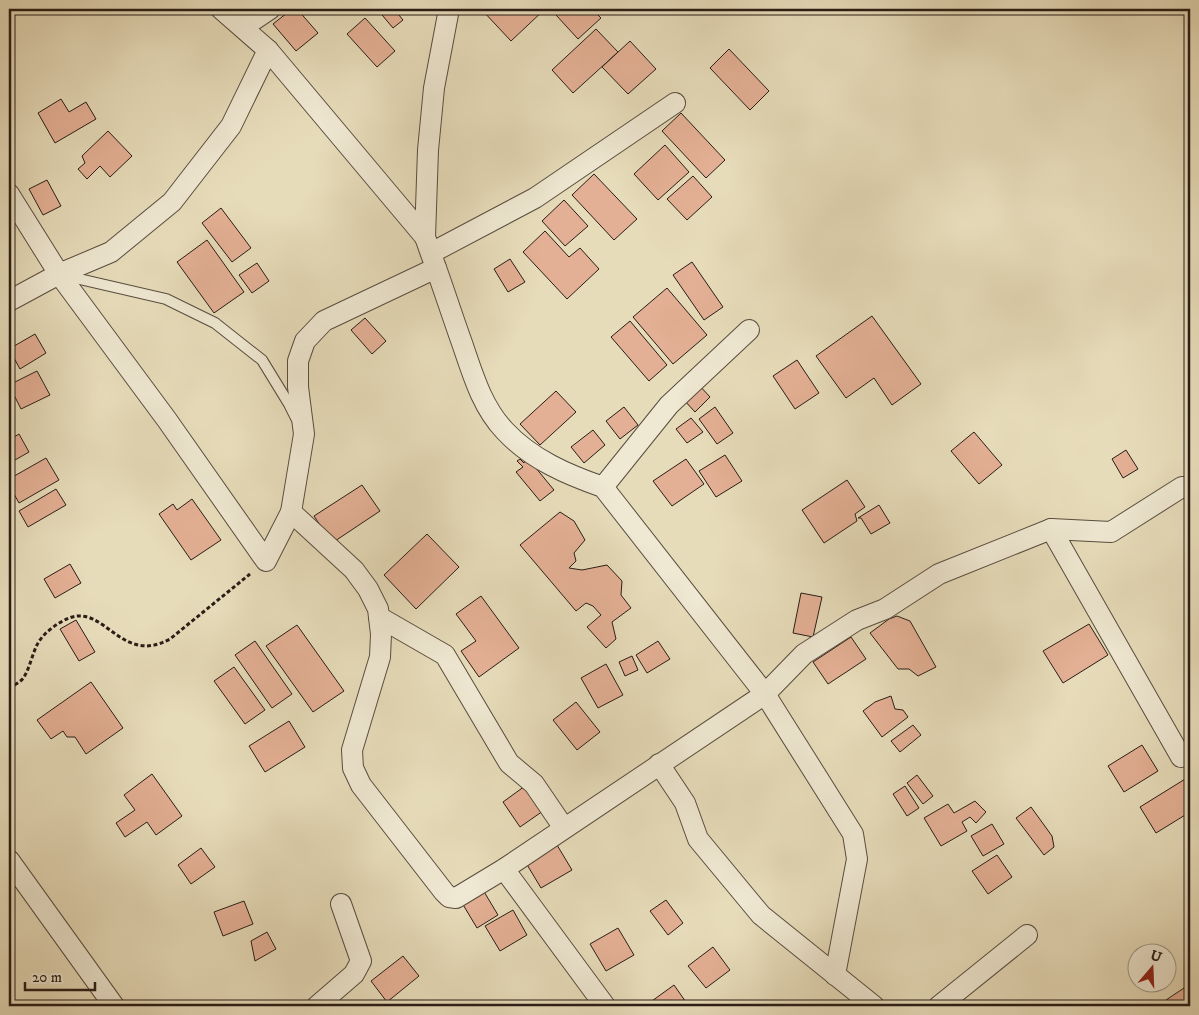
<svg xmlns="http://www.w3.org/2000/svg" width="1199" height="1015" font-family="'IM FELL DW Pica',serif">
<style>
.building{fill:#e4b095;stroke:#291d16}
.lines{fill:none;stroke-linecap:round;stroke-linejoin:round}
.lane-casing{stroke:#584d3f;stroke-width:12}
.street-casing{stroke:#584d3f;stroke-width:22}
.path{stroke:#291d16;stroke-width:3;stroke-dasharray:4 2.5;stroke-linecap:butt}
.lane{stroke:#efe8d2;stroke-width:10}
.street{stroke:#efe8d2;stroke-width:20}
</style>
<rect width="100%" height="100%" fill="#e7dcba"/>
<filter id="stains"><feTurbulence type="fractalNoise" baseFrequency=".004" numOctaves="4"/><feColorMatrix values="0 0 0 0 .2 0 0 0 0 .09 0 0 0 0 .02 0 0 0 .5 -.17"/></filter>
<radialGradient id="worn" r=".72"><stop offset=".6" stop-color="#630" stop-opacity="0"/><stop offset="1" stop-color="#630" stop-opacity=".3"/></radialGradient>
<g class="building">
<path d="M292 9H297L318 33 296 51 273 24Z"/>
<path d="M377 9H394L403 20 393 28Z"/>
<path d="M484 9H545L511 41 482 10Z"/>
<path d="M563 9H592L601 18 578 39 556 15Z"/>
<path d="M365 18 395 51 377 67 347 34Z"/>
<path d="M596 29 618 52 573 93 552 70Z"/>
<path d="M630 41 656 69 628 94 602 67Z"/>
<path d="M729 49 769 91 750 110 710 68Z"/>
<path d="M61 99 69 112 86 102 96 119 55 143 38 113Z"/>
<path d="M681 113 725 160 706 178 662 131Z"/>
<path d="M108 131 132 156 110 177 100 166 87 179 78 169 85 163 82 156Z"/>
<path d="M665 145 689 172 658 200 634 174Z"/>
<path d="M594 174 637 219 614 240 572 195Z"/>
<path d="M693 176 712 197 687 220 667 199Z"/>
<path d="M47 180 61 206 43 215 29 189Z"/>
<path d="M564 200 588 226 565 246 542 221Z"/>
<path d="M221 208 251 248 232 262 202 223Z"/>
<path d="M545 231 569 257 580 248 599 269 567 299 523 252Z"/>
<path d="M207 240 244 292 214 313 177 262Z"/>
<path d="M510 259 525 282 508 292 494 269Z"/>
<path d="M692 262 723 307 704 320 673 275Z"/>
<path d="M257 263 269 281 252 293 239 275Z"/>
<path d="M667 288 707 335 673 364 633 317Z"/>
<path d="M872 316 921 384 892 405 874 378 846 398 816 356Z"/>
<path d="M365 318 386 341 372 354 351 330Z"/>
<path d="M630 321 667 365 649 381 611 337Z"/>
<path d="M35 334 46 353 20 369 9 349Z"/>
<path d="M797 360 819 393 795 409 773 376Z"/>
<path d="M37 371 50 395 21 409 9 385Z"/>
<path d="M699 385 710 397 695 412 684 400Z"/>
<path d="M556 391 576 412 540 445 520 424Z"/>
<path d="M624 407 638 425 620 439 606 421Z"/>
<path d="M715 407 733 433 717 444 699 419Z"/>
<path d="M691 418 703 432 687 443 676 429Z"/>
<path d="M593 430 605 445 584 463 571 447Z"/>
<path d="M974 432 1002 465 979 484 951 451Z"/>
<path d="M19 434 29 452 15 460 9 449V440Z"/>
<path d="M1126 450 1138 469 1123 478 1112 459Z"/>
<path d="M725 455 742 481 716 497 699 471Z"/>
<path d="M526 456 554 490 540 501 516 472 523 467 517 461 520 459 524 463Z"/>
<path d="M46 458 59 480 19 503 9 485V479Z"/>
<path d="M686 459 704 484 672 506 653 481Z"/>
<path d="M847 480 865 507 855 514 857 521 824 543 802 510Z"/>
<path d="M362 485 380 511 332 543 314 516Z"/>
<path d="M56 489 66 505 28 527 19 511Z"/>
<path d="M192 499 221 540 191 560 159 514 173 504 177 510Z"/>
<path d="M879 505 890 523 871 534 861 518H858Z"/>
<path d="M560 512 574 521 585 540 574 553 576 561 569 568 582 570 607 565 622 581 621 595 631 608 612 622 616 639 606 648 587 627 601 615 593 606 586 603 576 611 520 545Z"/>
<path d="M427 534 459 567 416 609 384 575Z"/>
<path d="M70 564 81 583 55 598 44 579Z"/>
<path d="M801 593 822 597 813 637 793 633Z"/>
<path d="M481 596 519 648 479 677 461 651 476 641 456 614Z"/>
<path d="M897 616 910 621 936 667 918 676 909 669H898L870 633 889 619Z"/>
<path d="M76 620 95 652 79 661 60 629Z"/>
<path d="M1089 624 1108 655 1063 683 1043 651Z"/>
<path d="M297 625 344 691 313 712 266 646Z"/>
<path d="M851 637 866 659 828 684 813 662Z"/>
<path d="M255 641 292 694 272 708 235 655Z"/>
<path d="M658 641 670 659 647 673 636 655Z"/>
<path d="M632 656 638 670 625 676 619 662Z"/>
<path d="M606 664 623 695 598 708 581 678Z"/>
<path d="M234 667 265 710 245 724 214 681Z"/>
<path d="M91 682 123 728 86 754 75 737H67L63 731 51 739 37 720Z"/>
<path d="M891 696 895 709 903 710 908 717 882 737 863 711 875 702Z"/>
<path d="M576 702 600 732 577 750 553 720Z"/>
<path d="M289 721 305 747 265 772 249 746Z"/>
<path d="M913 725 921 735 900 752 891 741Z"/>
<path d="M1142 745 1158 771 1124 792 1108 766Z"/>
<path d="M152 774 182 816 156 835 147 822 125 837 116 823 135 810 124 795Z"/>
<path d="M917 775 933 796 923 804 907 783Z"/>
<path d="M1190 776V812L1156 833 1140 807Z"/>
<path d="M525 786 543 811 520 827 503 802Z"/>
<path d="M905 786 919 808 907 816 893 794Z"/>
<path d="M975 801 986 812 976 823 970 817 962 822 967 831 941 846 924 818 948 804 954 813Z"/>
<path d="M1031 807 1052 836 1054 847 1044 855 1016 818Z"/>
<path d="M992 824 1004 844 983 856 971 836Z"/>
<path d="M557 845 572 870 541 888 526 863Z"/>
<path d="M201 848 215 867 191 884 178 865Z"/>
<path d="M997 855 1012 877 988 894 972 871Z"/>
<path d="M483 890 498 915 477 928 462 903Z"/>
<path d="M666 900 683 923 668 935 650 911Z"/>
<path d="M244 901 253 924 223 936 214 912Z"/>
<path d="M513 910 527 935 500 951 485 926Z"/>
<path d="M618 928 634 955 606 971 590 944Z"/>
<path d="M267 932 276 949 255 961 251 941Z"/>
<path d="M713 947 730 970 706 988 688 966Z"/>
<path d="M403 956 419 976 387 1002 371 981Z"/>
<path d="M1190 984V1006H1170L1166 1000Z"/>
<path d="M674 985 688 1005 686 1006H645Z"/>
</g>
<g class="lines">
<g class="lane-casing">
<path id="lane" d="M62 275 166 299 215 323 262 360 289 404 296 418"/>
</g>
<g class="street-casing">
<g id="street">
<path d="M221 9 268 50 425 237"/>
<path d="M243 27 270 9"/>
<path d="M9 194 59 274 167 420 266 561 291 512 304 434 298 387V361L305 341 324 321 436 268 425 237 428 150 434 88 449 9"/>
<path d="M431 253 535 198 675 103"/>
<path d="M436 268C445 293 453 318 462 343 473 375 482 407 505 431 531 459 568 475 603 487L765 694 853 834 857 859 835 975"/>
<path d="M9 301 59 274 111 252 172 202 231 126 268 50"/>
<path d="M603 487 669 405 749 330"/>
<path d="M291 512 354 570 368 589 378 609 381 634 380 657 352 750 353 768 361 785 444 892 449 897 456 898 504 869 765 694 804 654 857 620 885 609 939 574 1051 529 1111 532 1182 487H1190"/>
<path d="M1051 529 1181 757"/>
<path d="M379 617 445 655 509 763 534 784 564 828"/>
<path d="M659 764 685 803 698 839 761 915 874 1006"/>
<path d="M9 860 114 1006"/>
<path d="M504 869 605 1006"/>
<path d="M317 1006 354 974 361 961 341 904"/>
<path d="M939 1006 1027 935"/>
</g>
</g>
<path class="path" d="M9 688C14 685 21 682 24 677 30 667 32 655 37 645 42 634 57 623 69 618 105 604 121 666 170 639L250 574"/>
<use href="#lane" class="lane"/>
<use href="#street" class="street"/>
</g>
<rect width="1199" height="1015" fill="none" stroke="#e7dcba" stroke-width="30"/>
<rect x="10" y="10" width="1179" height="995" fill="none" stroke="#291d16" stroke-width="2.5"/>
<rect x="15" y="15" width="1169" height="985" fill="none" stroke="#291d16"/>
<g transform="translate(1152 968) rotate(19)"><circle r="24" fill="#efe8d2" stroke="#a09787"/>
<path d="M0-4L9 19L0 12L-9 19Z" fill="#8f2418"/>
<text y="-8" font-size="14" font-weight="bold" text-anchor="middle" fill="#291d16">U</text>
</g>
<path d="M25 982v8h70v-8" fill="none" stroke="#291d16" stroke-width="2.5"/>
<text x="32" y="982" font-size="15" fill="#291d16" stroke="#efe8d2" stroke-width="4" paint-order="stroke">20 m</text>
<rect width="100%" height="100%" filter="url(#stains)"/>
<rect width="100%" height="100%" fill="url(#worn)"/>
</svg>
